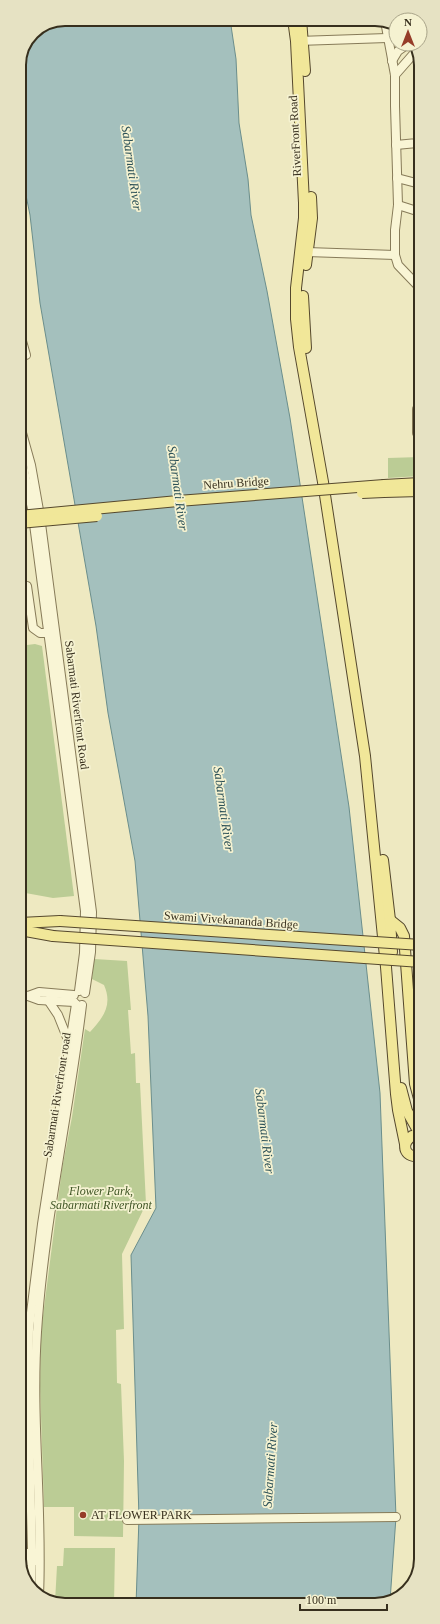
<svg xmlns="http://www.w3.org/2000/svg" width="440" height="1624" font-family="Georgia,serif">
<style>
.green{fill:#bbcc95}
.water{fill:#a4c0bd;stroke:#6b8e8c}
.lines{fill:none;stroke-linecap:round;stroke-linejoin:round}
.minor-casing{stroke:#877b59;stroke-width:10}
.major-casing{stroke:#55482d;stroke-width:12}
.minor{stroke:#f9f5d5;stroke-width:8}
.major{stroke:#f1e799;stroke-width:10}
.major-bridge-casing{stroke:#55482d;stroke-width:12;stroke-linecap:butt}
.major-bridge{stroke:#f1e799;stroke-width:10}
.poi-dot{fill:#963d29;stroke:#f5f2d1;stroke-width:1.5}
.labels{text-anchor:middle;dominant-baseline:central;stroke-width:3.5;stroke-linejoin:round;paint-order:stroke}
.street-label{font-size:12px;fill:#372f1d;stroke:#f5f2d1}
.park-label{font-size:12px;font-style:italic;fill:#3e5424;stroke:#f5f2d1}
.poi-label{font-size:12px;fill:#372f1d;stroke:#f5f2d1;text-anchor:start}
.water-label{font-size:13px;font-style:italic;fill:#2c5157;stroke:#f5f2d1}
.rim{fill:none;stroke:#372f1d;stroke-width:2}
</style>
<rect width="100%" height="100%" fill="#eee9c1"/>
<g class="green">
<path d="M420 457V476L388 478V458Z"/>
<path d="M35 644 42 646 74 896 53 898 20 892 19 646Z"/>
<path d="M94 959 127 961 131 1010H128L131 1054 135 1053 136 1083H140L146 1204 122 1254 124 1329 116 1330 117 1383 121 1384 124 1461 123 1537 74 1536V1507H44L40 1386 41 1331 62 1169 72 1117 85 1029 90 1032C103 1018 113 1005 104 985L92 979Z"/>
<path d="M64 1548H115L114 1605H62L55 1602 57 1566H63Z"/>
</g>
<g class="water">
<path d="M65 19H230L236 59 239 123 248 179 251 215 267 291 290 418 349 807 380 1093 396 1517 390 1601 384 1604 136 1605 139 1518 131 1255 156 1208 148 1016 135 861 108 713 96 626 40 303 30 215 19 161V65L33 32Z"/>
<path d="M414 757H421V785L415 786Z"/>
</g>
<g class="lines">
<g class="minor-casing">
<g id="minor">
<path d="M385 21 395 75V106L398 205 395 230V255L398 265 420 288"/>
<path d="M388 23 396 37"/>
<path d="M298 41 387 38"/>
<path d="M392 61 398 51 408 44"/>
<path d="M395 75 417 50"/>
<path d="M396 145 417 143 420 130"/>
<path d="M397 178 420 184"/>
<path d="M398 205 420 212"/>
<path d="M307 252 395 255"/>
<path d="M19 326 22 341 26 355"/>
<path d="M417 409V433L420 436"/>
<path d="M19 422 31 465 40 516 92 912 91 952 85 993"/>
<path d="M19 446 32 509 85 911 84 953 79 991"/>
<path d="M19 584 27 586 33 628 40 633H54"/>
<path d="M20 995 28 996 39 1000 74 1002"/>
<path d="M28 996 39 992 74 995"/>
<path d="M48 1000 58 1015 70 1045"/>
<path d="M127 1520 396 1517"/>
<path d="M20 1553H37"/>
<path d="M20 1561H37"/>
<path d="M31 1588 32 1550 28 1393 29 1329 42 1224 76 1004"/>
<path d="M39 1595C43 1508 31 1420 37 1332 44 1222 69 1114 82 1005"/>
</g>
</g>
<g class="major-casing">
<g id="major">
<path d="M293 19 296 41 304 203V218L296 288V319L299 347 323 482 365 756 386 967 396 1094 398 1110 405 1144"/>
<path d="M301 19 305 71"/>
<path d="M306 265 312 218 311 197"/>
<path d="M303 296 306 348"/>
<path d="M384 485 420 483"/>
<path d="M384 492 420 491"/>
<path d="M383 860 390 920 392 952"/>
<path d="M390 920 400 928 404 936 415 1084 421 1106"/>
<path d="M20 923 60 921"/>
<path d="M20 930 53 936"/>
<path d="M409 1001 421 998"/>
<path d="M401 1088 407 1111 421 1136"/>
<path d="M421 1137 412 1136C399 1145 406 1160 421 1155"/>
</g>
</g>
<use href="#minor" class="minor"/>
<use href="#major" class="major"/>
<g class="major-bridge-casing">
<g id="major-bridge">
<path d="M362 493 384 492"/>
<path d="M19 516 178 501 384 485"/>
<path d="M19 523 97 516"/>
<path d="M60 921 421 945"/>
<path d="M53 936 421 962"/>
</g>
</g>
<use href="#major-bridge" class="major-bridge"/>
</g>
<circle class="poi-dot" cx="83" cy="1515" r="4"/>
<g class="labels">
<g class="street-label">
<text transform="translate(295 136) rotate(-93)">RiverFront Road</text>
<text transform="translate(236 483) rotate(-4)">Nehru Bridge</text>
<text transform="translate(77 705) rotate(83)">Sabarmati Riverfront Road</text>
<text transform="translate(231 920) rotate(4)">Swami Vivekananda Bridge</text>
<text transform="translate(57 1095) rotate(-81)">Sabarmati Riverfront road</text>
</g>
<g class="park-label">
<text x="101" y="1191">Flower Park,<tspan x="101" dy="14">Sabarmati Riverfront</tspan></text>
</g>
<g class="poi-label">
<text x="91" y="1515">AT FLOWER PARK</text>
</g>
<g class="water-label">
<text transform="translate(132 168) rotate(82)">Sabarmati River</text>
<text transform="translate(178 488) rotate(82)">Sabarmati River</text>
<text transform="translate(224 809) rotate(82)">Sabarmati River</text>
<text transform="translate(265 1131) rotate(83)">Sabarmati River</text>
<text transform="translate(270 1465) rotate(-86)">Sabarmati River</text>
</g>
</g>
<path d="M0 0H440V1624H0ZM65 26H375A39 39 0 0 1 414 65V1559A39 39 0 0 1 375 1598H65A39 39 0 0 1 26 1559V65A39 39 0 0 1 65 26Z" fill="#e6e2c3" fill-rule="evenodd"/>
<path class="rim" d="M65 26H375A39 39 0 0 1 414 65V1559A39 39 0 0 1 375 1598H65A39 39 0 0 1 26 1559V65A39 39 0 0 1 65 26Z"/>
<g transform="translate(408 32)"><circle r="19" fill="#f5f2d1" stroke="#a9a489"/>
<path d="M0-3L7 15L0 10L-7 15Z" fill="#963d29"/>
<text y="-6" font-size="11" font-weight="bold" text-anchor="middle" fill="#372f1d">N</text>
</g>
<path d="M300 1604v6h87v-6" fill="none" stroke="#372f1d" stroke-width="2"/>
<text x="306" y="1604" font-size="12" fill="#372f1d" stroke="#f5f2d1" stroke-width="3" paint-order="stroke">100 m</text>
</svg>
